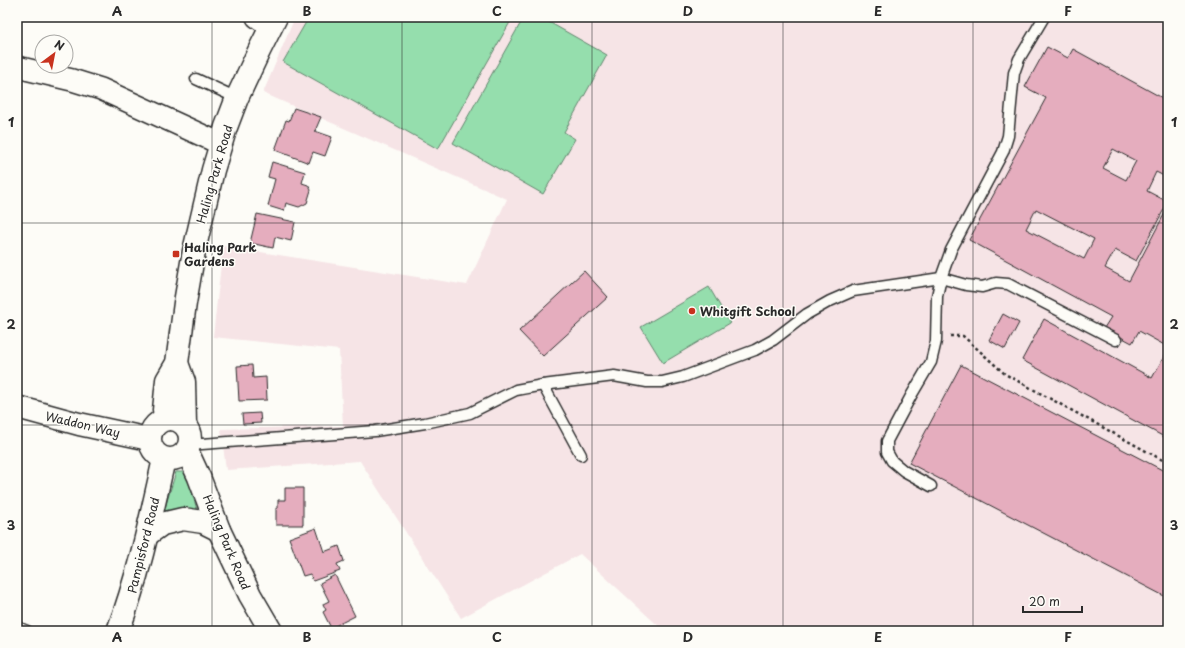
<svg xmlns="http://www.w3.org/2000/svg" width="1185" height="648" font-family="'Playpen Sans',sans-serif">
<style>
.built{fill:#f6e4e6}
.green{fill:#95dead;stroke:#60846c}
.building{fill:#e5adbe;stroke:#2b2b2b;fill-rule:evenodd}
.lines{fill:none;stroke-linecap:round;stroke-linejoin:round}
.lane-casing{stroke:#2b2b2b;stroke-width:13}
.street-casing{stroke:#2b2b2b;stroke-width:24}
.secondary-casing{stroke:#2b2b2b;stroke-width:25}
.path{stroke:#2b2b2b;stroke-width:2.5;stroke-dasharray:3 3;stroke-linecap:butt}
.lane{stroke:#fdfcf7;stroke-width:10}
.street{stroke:#fdfcf7;stroke-width:21}
.secondary{stroke:#fdfcf7;stroke-width:22}
.grid{fill:none;stroke:#2b2b2b;stroke-width:1;stroke-opacity:0.55}
.poi-dot{fill:#c8321e;stroke:#fdfcf7;stroke-width:1.5}
.labels{text-anchor:middle;dominant-baseline:central;stroke-width:3;stroke-linejoin:round;paint-order:stroke}
.street-label{font-size:12px;fill:#2b2b2b;stroke:#fdfcf7}
.poi-label{font-size:12px;font-weight:bold;fill:#2b2b2b;stroke:#fdfcf7;text-anchor:start}
.neatline{fill:none;stroke:#2b2b2b;stroke-width:1.5}
.grid-label{font-size:13px;text-anchor:middle;font-weight:bold;fill:#2b2b2b}
</style>
<rect width="100%" height="100%" fill="#fdfcf7"/>
<filter id="ink" filterUnits="userSpaceOnUse"><feTurbulence type="fractalNoise" baseFrequency=".025" numOctaves="2"/><feDisplacementMap in="SourceGraphic" scale="8" xChannelSelector="R" yChannelSelector="G"/><feConvolveMatrix kernelMatrix="1 2 1 2 8 2 1 2 1" color-interpolation-filters="sRGB"/></filter>
<g filter="url(#ink)">
<path class="built" d="M295 17H1168V631H664L580 554 461 618 360 461 226 470 221 429 343 426 339 350 213 337 223 246 467 285 507 199 263 93Z"/>
<g class="green">
<path d="M309 17H513L438 149 283 62Z"/>
<path d="M524 17H540L607 55 564 132 575 139 543 194 453 143Z"/>
<path d="M709 287 730 323 663 363 641 327Z"/>
<path d="M176 472H186L198 513 163 514Z"/>
</g>
<g class="building">
<path d="M1047 47 1068 58 1073 49 1168 101V178L1156 172 1147 191 1168 202 1136 261 1115 250 1105 268 1129 281 1168 207V300L1166 304 1168 305V347L1139 331 1132 343 1104 328 1111 317 969 240 1046 98 1025 87ZM1113 149 1136 161 1126 180 1103 168ZM1036 209 1094 239 1084 259 1026 229Z"/>
<path d="M294 108 321 117 315 131 332 137 325 156 313 152 309 163 275 150 286 120 289 121Z"/>
<path d="M272 162 305 172 302 183 308 185 311 190 307 203 299 207 286 203 284 211 268 206 275 179 268 177Z"/>
<path d="M257 214 295 222 291 241 275 237 273 248 250 243Z"/>
<path d="M584 271 608 297 543 356 519 331Z"/>
<path d="M1003 314 1019 323 1005 349 989 340Z"/>
<path d="M1044 319 1152 378 1168 349V439L1022 360Z"/>
<path d="M252 365 253 378 266 377 267 400 239 401 237 366Z"/>
<path d="M961 365 1168 473V598L909 463Z"/>
<path d="M260 413 261 423 243 424 242 414Z"/>
<path d="M285 488H303V525H276V508H278V500H285Z"/>
<path d="M316 528 324 552 339 546 344 561 337 564 340 571 313 581 310 574 303 576 289 538Z"/>
<path d="M335 575 355 616 331 628 323 612 326 610 323 604 329 601 320 583Z"/>
<path d="M361 627 364 631H355Z"/>
</g>
<g class="lines">
<g class="lane-casing">
<g id="lane">
<path d="M196 79 237 98"/>
<path d="M543 385 581 455"/>
<path d="M189 445 375 431 425 423 470 413 516 390 543 385 614 376 647 382H662L683 377 755 350 773 340 807 314 830 301 853 291 941 278 966 285 982 287 996 283 1008 284 1116 340"/>
<path d="M931 486 904 471 892 461 887 452V441L911 396 931 362 936 341 937 296 941 278 951 250 1003 152 1008 136 1014 73 1019 59 1044 17"/>
<path d="M17 627 27 631"/>
</g>
</g>
<g class="street-casing">
<g id="street">
<path d="M257 17 271 27"/>
<path d="M17 67 72 80 101 89 221 144"/>
</g>
</g>
<g class="secondary-casing">
<g id="secondary">
<path d="M177 363 184 382 185 425"/>
<path d="M17 407 79 424 149 439"/>
<circle cx="170" cy="439" r="20"/>
<path d="M170 419 164 410 167 380 177 363 185 303 194 251 213 170 226 127 237 98 259 51 276 17"/>
<path d="M187 451 199 477 219 530 250 595 271 631"/>
<path d="M148 534 162 524 183 519 203 522 219 530"/>
<path d="M118 631C139 575 151 517 164 459"/>
</g>
</g>
<path class="path" d="M950 336H963L1005 374 1168 463"/>
<use href="#lane" class="lane"/>
<use href="#street" class="street"/>
<use href="#secondary" class="secondary"/>
</g>
</g>
<path class="grid" d="M212 17V631M402 17V631M592 17V631M783 17V631M973 17V631M17 223H1168M17 425H1168"/>
<g class="poi-dot">
<rect x="172" y="250" width="8" height="8" rx="2"/>
<circle cx="692" cy="311" r="4"/>
</g>
<g class="labels">
<g class="street-label">
<text transform="translate(214 174) rotate(-74)">Haling Park Road</text>
<text transform="translate(83 424) rotate(13)">Waddon Way</text>
<text transform="translate(227 542) rotate(67)">Haling Park Road</text>
<text transform="translate(143 545) rotate(-76)">Pampisford Road</text>
</g>
<g class="poi-label">
<text x="184" y="247">Haling Park<tspan x="184" dy="14">Gardens</tspan></text>
<text x="700" y="311">Whitgift School</text>
</g>
</g>
<rect width="1185" height="648" fill="none" stroke="#fdfcf7" stroke-width="44"/>
<g transform="translate(54 54) rotate(32)"><circle r="19" fill="#fdfcf7" stroke="#a9a8a5"/>
<path d="M0-3L7 15L0 10L-7 15Z" fill="#c8321e"/>
<text y="-6" font-size="11" font-weight="bold" text-anchor="middle" fill="#2b2b2b">N</text>
</g>
<path d="M1023 606v6h59v-6" fill="none" stroke="#2b2b2b" stroke-width="2"/>
<text x="1029" y="606" font-size="12" fill="#2b2b2b" stroke="#fdfcf7" stroke-width="3" paint-order="stroke">20 m</text>
<rect x="22" y="22" width="1141" height="604" class="neatline"/>
<g class="grid-label">
<text x="117" y="16">A</text>
<text x="307" y="16">B</text>
<text x="497" y="16">C</text>
<text x="688" y="16">D</text>
<text x="878" y="16">E</text>
<text x="1068" y="16">F</text>
<text x="11" y="127">1</text>
<text x="1174" y="127">1</text>
<text x="11" y="329">2</text>
<text x="1174" y="329">2</text>
<text x="11" y="530">3</text>
<text x="1174" y="530">3</text>
<text x="117" y="642">A</text>
<text x="307" y="642">B</text>
<text x="497" y="642">C</text>
<text x="688" y="642">D</text>
<text x="878" y="642">E</text>
<text x="1068" y="642">F</text>
</g>
</svg>
